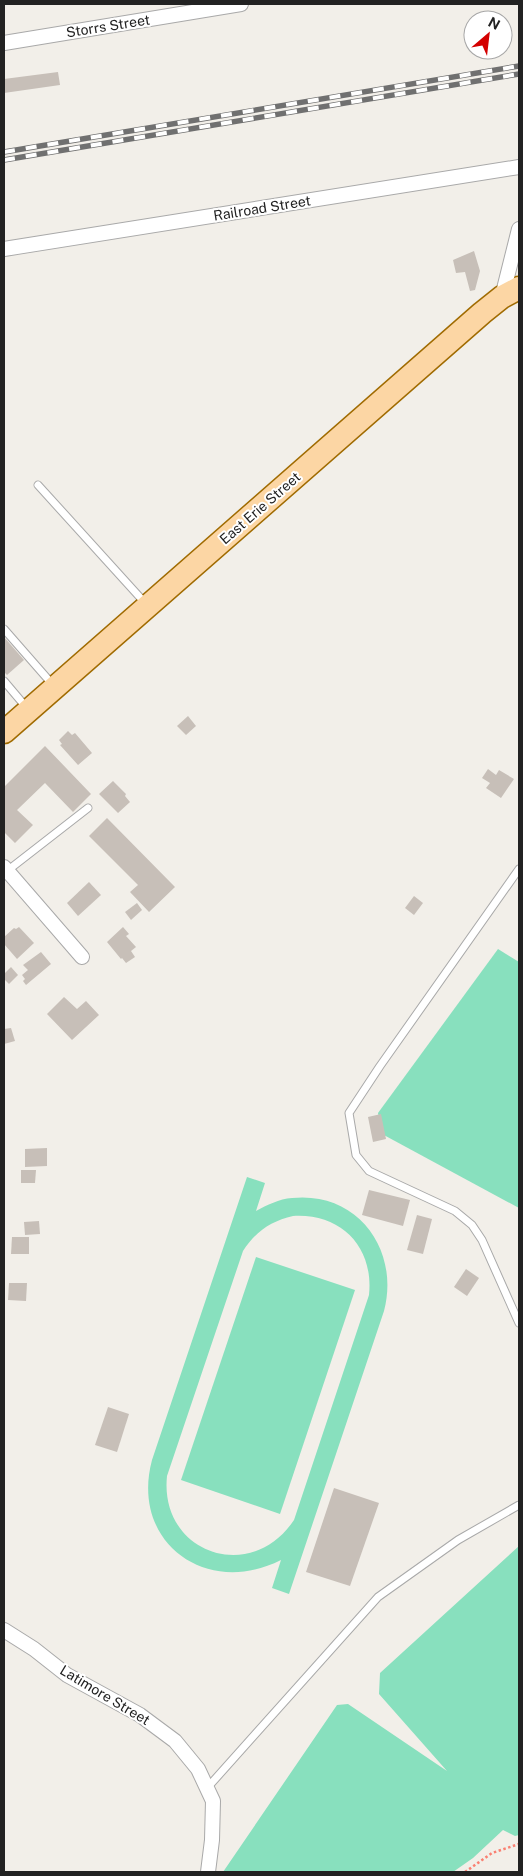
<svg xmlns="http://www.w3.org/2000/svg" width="523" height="1876" font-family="'Public Sans',sans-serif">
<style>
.pitch{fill:#88e0be;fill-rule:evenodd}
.building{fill:#c7bfb8}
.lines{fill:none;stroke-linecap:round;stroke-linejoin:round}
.service-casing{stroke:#a9a9a9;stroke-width:9}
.minor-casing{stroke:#a9a9a9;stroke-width:16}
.primary-casing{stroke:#a06b00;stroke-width:25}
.path{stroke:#fa8072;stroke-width:2.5;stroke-dasharray:2.5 2.5;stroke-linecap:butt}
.service{stroke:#fff;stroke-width:7}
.minor{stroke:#fff;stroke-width:14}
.primary{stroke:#fcd6a4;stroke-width:22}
.rail-casing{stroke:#707070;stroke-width:5.5}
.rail{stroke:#fff;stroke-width:4;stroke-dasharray:11;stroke-linecap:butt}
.labels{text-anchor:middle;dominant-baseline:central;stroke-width:4;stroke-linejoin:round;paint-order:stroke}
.street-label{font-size:14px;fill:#222;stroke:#fff}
</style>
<rect width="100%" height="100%" fill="#f2efe9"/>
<g class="pitch">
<path d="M498 949 519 962V1208L382 1134 378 1113Z"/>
<path d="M247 1177 265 1183 256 1211C267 1205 279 1199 292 1198 358 1191 400 1250 384 1311L289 1594 272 1588 281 1560C206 1598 130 1542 152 1460ZM293 1216C341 1213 374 1247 369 1295L294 1520C251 1585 159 1553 167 1476L243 1251C255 1232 271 1221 293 1216Z"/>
<path d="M256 1257 355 1290 280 1514 181 1480Z"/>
<path d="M519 1546V1835L515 1836 503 1830 473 1858 453 1872H223L337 1705 348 1704 447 1771 379 1694 380 1673Z"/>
</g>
<g class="building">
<path d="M58 72 60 85 4 93V79Z"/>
<path d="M474 251 480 271 475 290 470 291 465 272 456 273 453 260Z"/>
<path d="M4 637 24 660 7 675 4 672Z"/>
<path d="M188 716 196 726 186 735 177 726Z"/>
<path d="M68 731 72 735 75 733 92 753 78 765 60 745 62 744 59 740Z"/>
<path d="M45 746 91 794 73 812 45 783 17 810 33 825 15 843 4 832V787Z"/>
<path d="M488 769 496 775 499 770 514 779 501 798 486 788 490 783 482 778Z"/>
<path d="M113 781 126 794 125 796 130 802 118 813 99 794Z"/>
<path d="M107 818 175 887 149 912 130 892 138 885 89 836Z"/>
<path d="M89 882 101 895 78 916 67 903Z"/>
<path d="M414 896 423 903 414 915 405 908Z"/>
<path d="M137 903 142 910 131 920 125 912Z"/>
<path d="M19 927 34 943 17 959 4 944V937L14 928 16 929Z"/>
<path d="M123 927 129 934 126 936 136 947 131 951 135 957 126 963 122 958 121 959 107 942Z"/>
<path d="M41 952 51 964 26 985 23 981 25 979 22 975 28 970 23 965Z"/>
<path d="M11 967 18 975 9 984 4 979V974Z"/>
<path d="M64 997 77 1009 86 1001 99 1015 72 1040 47 1014Z"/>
<path d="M11 1028 15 1041 4 1044V1029Z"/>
<path d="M381 1114 386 1139 373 1142 368 1117Z"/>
<path d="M47 1148V1166L25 1167V1149Z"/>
<path d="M21 1170H36L35 1183H21Z"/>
<path d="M369 1190 410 1200 403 1226 362 1215Z"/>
<path d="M417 1215 432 1219 423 1254 407 1250Z"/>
<path d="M39 1221 40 1234 25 1235 24 1222Z"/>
<path d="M12 1237H29V1254H11Z"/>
<path d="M466 1269 479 1278 467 1296 454 1287Z"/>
<path d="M9 1283H27L26 1301 8 1300Z"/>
<path d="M108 1407 129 1414 117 1452 95 1445Z"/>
<path d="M334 1488 379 1503 350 1586 306 1572Z"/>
</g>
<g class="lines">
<g class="service-casing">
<g id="service">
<path d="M38 485 146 604"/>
<path d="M4 629 53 685"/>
<path d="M4 681 26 707"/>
<path d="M519 869 380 1066 349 1113 356 1155 369 1171 455 1211 472 1225 482 1240 519 1323"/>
<path d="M7 871 88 808"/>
<path d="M208 1787 378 1597 458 1540 519 1505"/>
</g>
</g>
<g class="minor-casing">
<g id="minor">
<path d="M4 43 241 4"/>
<path d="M4 249 519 167"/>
<path d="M502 297 519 229"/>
<path d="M4 867 82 957"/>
<path d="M4 1630 34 1649 67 1675 140 1715 175 1741 198 1769 213 1801 212 1840 208 1872"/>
</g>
</g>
<g class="primary-casing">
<path id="primary" d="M4 732 482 313 502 297 519 288"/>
</g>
<path class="path" d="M465 1872 492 1853 519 1844"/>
<use href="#service" class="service"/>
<use href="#minor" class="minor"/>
<use href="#primary" class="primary"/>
<g class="rail-casing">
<g id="rail">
<path d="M4 152 519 66"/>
<path d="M4 160 519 74"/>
</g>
</g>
<use href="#rail" class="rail"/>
</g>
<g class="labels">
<g class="street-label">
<text transform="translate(108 26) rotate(-9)">Storrs Street</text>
<text transform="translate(262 208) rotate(-9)">Railroad Street</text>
<text transform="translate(260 508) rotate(-41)">East Erie Street</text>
<text transform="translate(105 1695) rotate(31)">Latimore Street</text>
</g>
</g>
<rect width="523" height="1876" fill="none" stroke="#222222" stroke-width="10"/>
<g transform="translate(488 35) rotate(28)"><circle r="24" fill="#ffffff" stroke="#a7a7a7"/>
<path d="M0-4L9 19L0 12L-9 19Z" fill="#d40000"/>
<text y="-8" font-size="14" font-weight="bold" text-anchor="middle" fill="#222222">N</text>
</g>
</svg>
